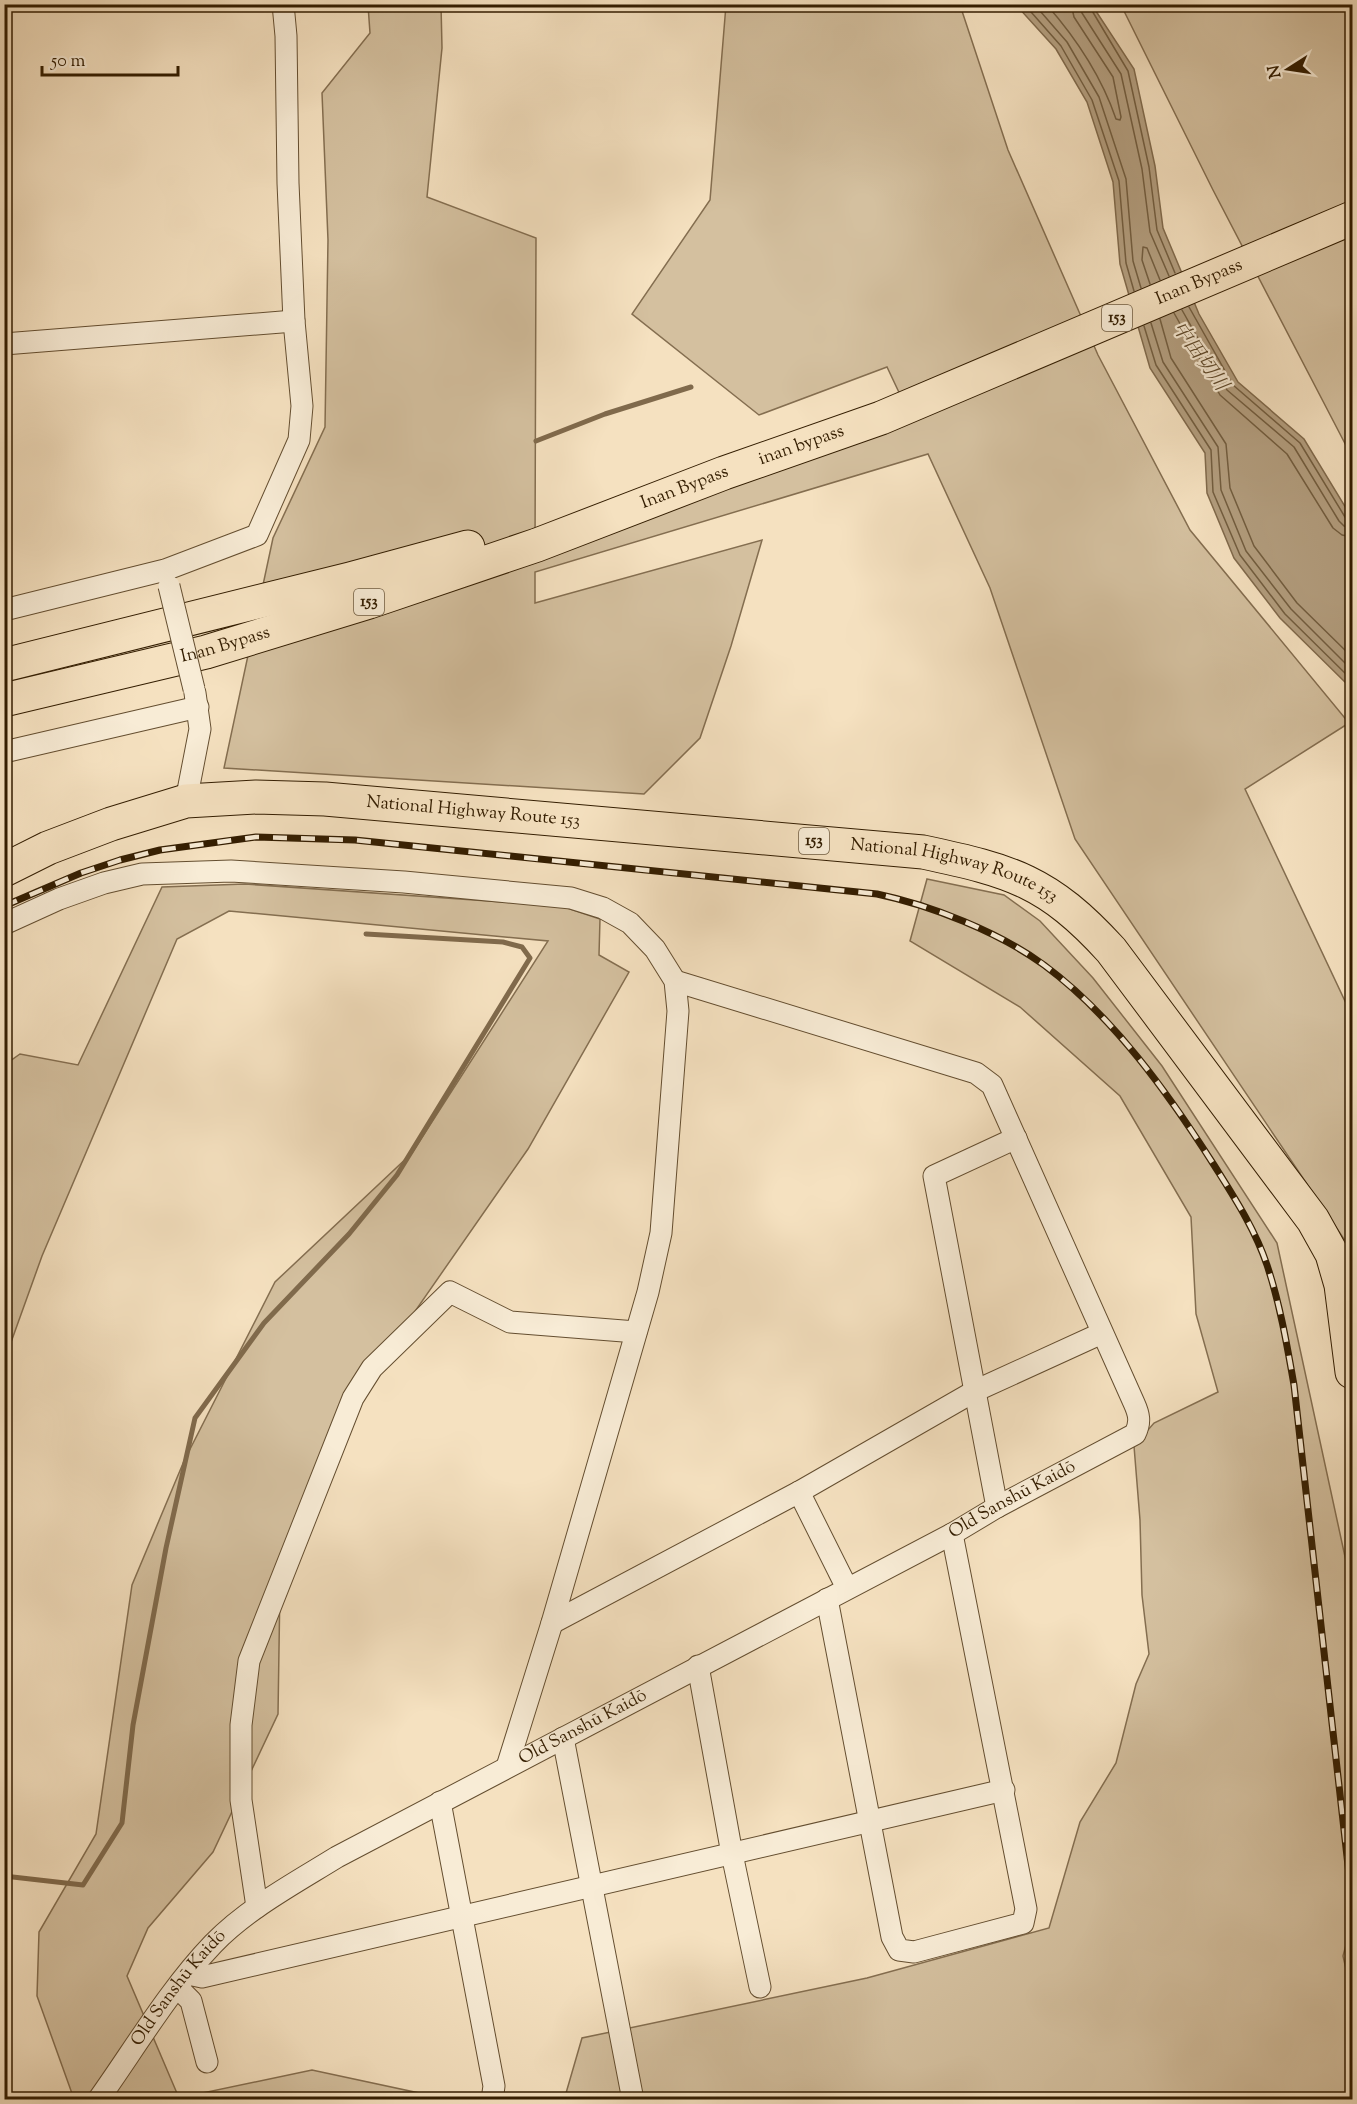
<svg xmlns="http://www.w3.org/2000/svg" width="1357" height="2104" font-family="'Sorts Mill Goudy','Noto Serif JP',serif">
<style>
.green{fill:#d4c09f;stroke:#846e50;stroke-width:1.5}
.water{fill:#b39e7f;stroke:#806a4c;stroke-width:1.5}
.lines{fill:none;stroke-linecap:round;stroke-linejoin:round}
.shore{stroke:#735e40;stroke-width:1.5}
.stream{stroke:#806a4c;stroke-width:5}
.street-casing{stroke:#644e30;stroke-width:23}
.highway-casing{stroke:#331d00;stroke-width:35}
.street{stroke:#f8ecd6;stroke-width:21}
.highway{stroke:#f5e1c0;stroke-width:33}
.rail-casing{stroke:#331d00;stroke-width:7}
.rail{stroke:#f8ecd6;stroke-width:4.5;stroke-dasharray:14;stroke-linecap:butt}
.street-bridge-casing{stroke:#644e30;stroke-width:23;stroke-linecap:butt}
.street-bridge{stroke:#f8ecd6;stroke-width:21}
.labels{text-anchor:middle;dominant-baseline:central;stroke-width:4.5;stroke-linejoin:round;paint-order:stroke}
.shield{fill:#f8ecd6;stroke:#6e5b40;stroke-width:1.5}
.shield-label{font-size:16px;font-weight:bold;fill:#331d00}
.street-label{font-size:18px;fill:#331d00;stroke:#f8ecd6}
.water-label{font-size:20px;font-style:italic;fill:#604a2c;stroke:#f8ecd6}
</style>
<rect width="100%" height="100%" fill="#f5e1c0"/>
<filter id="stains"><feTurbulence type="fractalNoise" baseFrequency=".00333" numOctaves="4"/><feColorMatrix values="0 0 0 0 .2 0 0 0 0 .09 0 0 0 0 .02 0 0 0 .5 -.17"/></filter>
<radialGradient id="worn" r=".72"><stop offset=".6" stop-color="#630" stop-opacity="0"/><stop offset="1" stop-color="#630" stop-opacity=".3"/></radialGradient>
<g class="green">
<path d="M368 5H441L442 48 427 197 536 238 535 552 912 420 887 367 759 415 632 314 710 200 726 5H960L1008 150 1098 355 1190 530 1349 723 1245 789 1352 1016V1251L1075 839 990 588 928 454 535 572V603L762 540 731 646 700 738 644 794 224 768 273 538 325 427 328 240 322 93 370 33Z"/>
<path d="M1121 5H1352V457L1213 190Z"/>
<path d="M927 879 1004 895 1040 921 1093 978 1162 1066 1277 1243 1352 1589V1922L1343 1956 1352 1995V2099L564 2100 582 2038 867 1978 1049 1928 1080 1822 1116 1763 1136 1684 1149 1654 1142 1595 1140 1520 1134 1446 1154 1423 1218 1392 1196 1314 1191 1217 1120 1096 1020 1007 910 941Z"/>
<path d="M245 884 561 906 600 919 599 955 629 972 528 1149 331 1432 280 1584 278 1714 213 1852 148 1928 127 1976 179 2098 312 2070 419 2093 422 2099H74L37 1996 39 1932 96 1834 132 1585 184 1461 275 1282 412 1153 548 941 229 911 177 939 42 1256 5 1359 6 1064 20 1054 78 1065 162 887Z"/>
</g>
<path class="water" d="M1016 5H1092L1134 69 1155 166 1163 228 1199 314 1238 382 1304 439 1352 518V689L1280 618 1234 558 1207 493 1205 453 1150 368 1120 264 1113 182 1087 102 1056 49Z"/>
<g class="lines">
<g class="shore">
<path d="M1024 4 1061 46 1092 100 1119 181 1126 263 1134 291"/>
<path d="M1034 4 1067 42 1099 97 1126 179 1133 261 1141 288"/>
<path d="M1046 4C1077 39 1101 75 1116 119L1120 120 1121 117 1113 77 1074 17 1071 4"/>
<path d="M1080 4 1082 13 1121 74 1142 169 1150 232 1169 276"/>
<path d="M1088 4 1128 71 1149 167 1157 230 1175 273"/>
<path d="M1150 284 1142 260 1143 247 1147 248 1160 280"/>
<path d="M1189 307 1233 385 1300 443 1345 517 1352 520"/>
<path d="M1182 310 1227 390 1294 447 1339 521 1344 526 1352 528"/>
<path d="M1174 313 1220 395 1287 454 1333 528 1342 535 1352 537"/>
<path d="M1160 319 1171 358 1226 444 1230 488 1254 546 1297 603 1352 657"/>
<path d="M1151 323 1163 362 1218 447 1221 490 1246 551 1291 609 1352 670"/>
<path d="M1144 326 1156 365 1211 450 1213 492 1240 555 1285 614 1352 680"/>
</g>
<g class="stream">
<path d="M536 441 605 414 691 387"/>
<path d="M4 1876 83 1885 122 1823 133 1725 166 1548 195 1418 264 1323 349 1234 397 1175 530 958 522 947 503 942 366 934"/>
</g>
<g class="street-casing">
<g id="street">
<path d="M4 344 294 321"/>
<path d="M4 610 165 570 257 535 299 440 302 406 294 321 288 183 286 36 283 4"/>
<path d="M4 752 198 707"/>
<path d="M186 801 200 729 195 693"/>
<path d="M4 924 59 899 104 883 142 874 231 871 404 882 571 898 603 908 630 923 655 949 675 981 678 1011 661 1233 648 1292 552 1623 507 1767"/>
<path d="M799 1492 847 1588"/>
<path d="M997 1507 934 1176 1016 1138"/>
<path d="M827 1599 892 1937 899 1950 914 1952 1023 1923 1026 1909 952 1534"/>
<path d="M552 1623 799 1492 975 1391 1102 1333"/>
<path d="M698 1666 732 1854 760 1987"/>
<path d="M563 1738 633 2100"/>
<path d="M440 1802 494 2086 492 2100"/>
<path d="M257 1907 241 1800V1725L249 1661 353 1398 372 1368 450 1292 510 1322 636 1332"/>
<path d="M188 1974 202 1977 1004 1790"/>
<path d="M178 1988 191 2001 207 2062"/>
<path id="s1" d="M98 2100C135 2048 169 1990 213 1944 248 1908 295 1883 337 1857L952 1534 997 1507 1135 1434C1141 1422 1139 1414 1134 1403L992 1085 976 1073 675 981"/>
</g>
</g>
<g class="highway-casing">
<g id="highway">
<path d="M4 665 350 579 468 547"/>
<path id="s2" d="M4 700 206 652 369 602 537 545 724 473 881 418 1352 218"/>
<path id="s3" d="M4 870 48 848 111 824 186 801 256 797 325 799 923 852C1012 871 1048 881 1111 950L1313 1220 1332 1254 1341 1285 1352 1372"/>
</g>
</g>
<use href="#street" class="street"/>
<use href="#highway" class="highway"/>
<g class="rail-casing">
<path id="rail" d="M4 906 81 873 120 860 160 850 256 837 355 840 877 894C930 905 999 932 1044 965 1113 1016 1168 1093 1214 1165 1234 1197 1255 1229 1267 1265 1280 1304 1287 1345 1294 1385L1352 1901"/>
</g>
<use href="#rail" class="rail"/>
<g class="street-bridge-casing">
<path id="street-bridge" d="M169 586 194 689"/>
</g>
<use href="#street-bridge" class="street-bridge"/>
</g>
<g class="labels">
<g class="shield">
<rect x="1102" y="305" width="30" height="26" rx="4.5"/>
<rect x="354" y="589" width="30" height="26" rx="4.5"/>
<rect x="799" y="828" width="30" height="26" rx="4.5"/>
</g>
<g class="shield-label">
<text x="1117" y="318">153</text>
<text x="369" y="602">153</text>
<text x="814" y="841">153</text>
</g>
<g class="street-label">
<text stroke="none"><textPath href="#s2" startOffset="1268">Inan Bypass</textPath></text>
<text stroke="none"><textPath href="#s2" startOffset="838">inan bypass</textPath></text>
<text stroke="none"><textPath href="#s2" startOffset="714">Inan Bypass</textPath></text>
<text stroke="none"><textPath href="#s2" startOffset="228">Inan Bypass</textPath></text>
<text stroke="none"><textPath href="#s3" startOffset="483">National Highway Route 153</textPath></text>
<text stroke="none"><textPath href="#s3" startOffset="969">National Highway Route 153</textPath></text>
<text stroke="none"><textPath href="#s1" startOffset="1110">Old Sanshū Kaidō</textPath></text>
<text stroke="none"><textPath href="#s1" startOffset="624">Old Sanshū Kaidō</textPath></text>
<text stroke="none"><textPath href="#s1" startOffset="138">Old Sanshū Kaidō</textPath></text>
</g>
<g class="water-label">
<text transform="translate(1199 357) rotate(54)">中田切川</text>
</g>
</g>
<rect width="1357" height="2104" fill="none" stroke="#f5e1c0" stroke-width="24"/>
<rect x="6" y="6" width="1345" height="2092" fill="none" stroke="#331d00" stroke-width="3"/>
<rect x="12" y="12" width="1333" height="2080" fill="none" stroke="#331d00" stroke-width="1.5"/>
<g transform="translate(1288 69) rotate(258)" stroke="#f8ecd6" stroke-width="4.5" paint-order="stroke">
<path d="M0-4.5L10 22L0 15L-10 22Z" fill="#331d00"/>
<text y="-9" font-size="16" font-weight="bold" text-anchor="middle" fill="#331d00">N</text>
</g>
<path d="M42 66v9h136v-9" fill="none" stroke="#331d00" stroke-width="3"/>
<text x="51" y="66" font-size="18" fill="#331d00" stroke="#f8ecd6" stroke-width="4.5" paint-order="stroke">50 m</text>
<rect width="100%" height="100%" filter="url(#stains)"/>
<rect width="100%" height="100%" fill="url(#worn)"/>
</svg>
